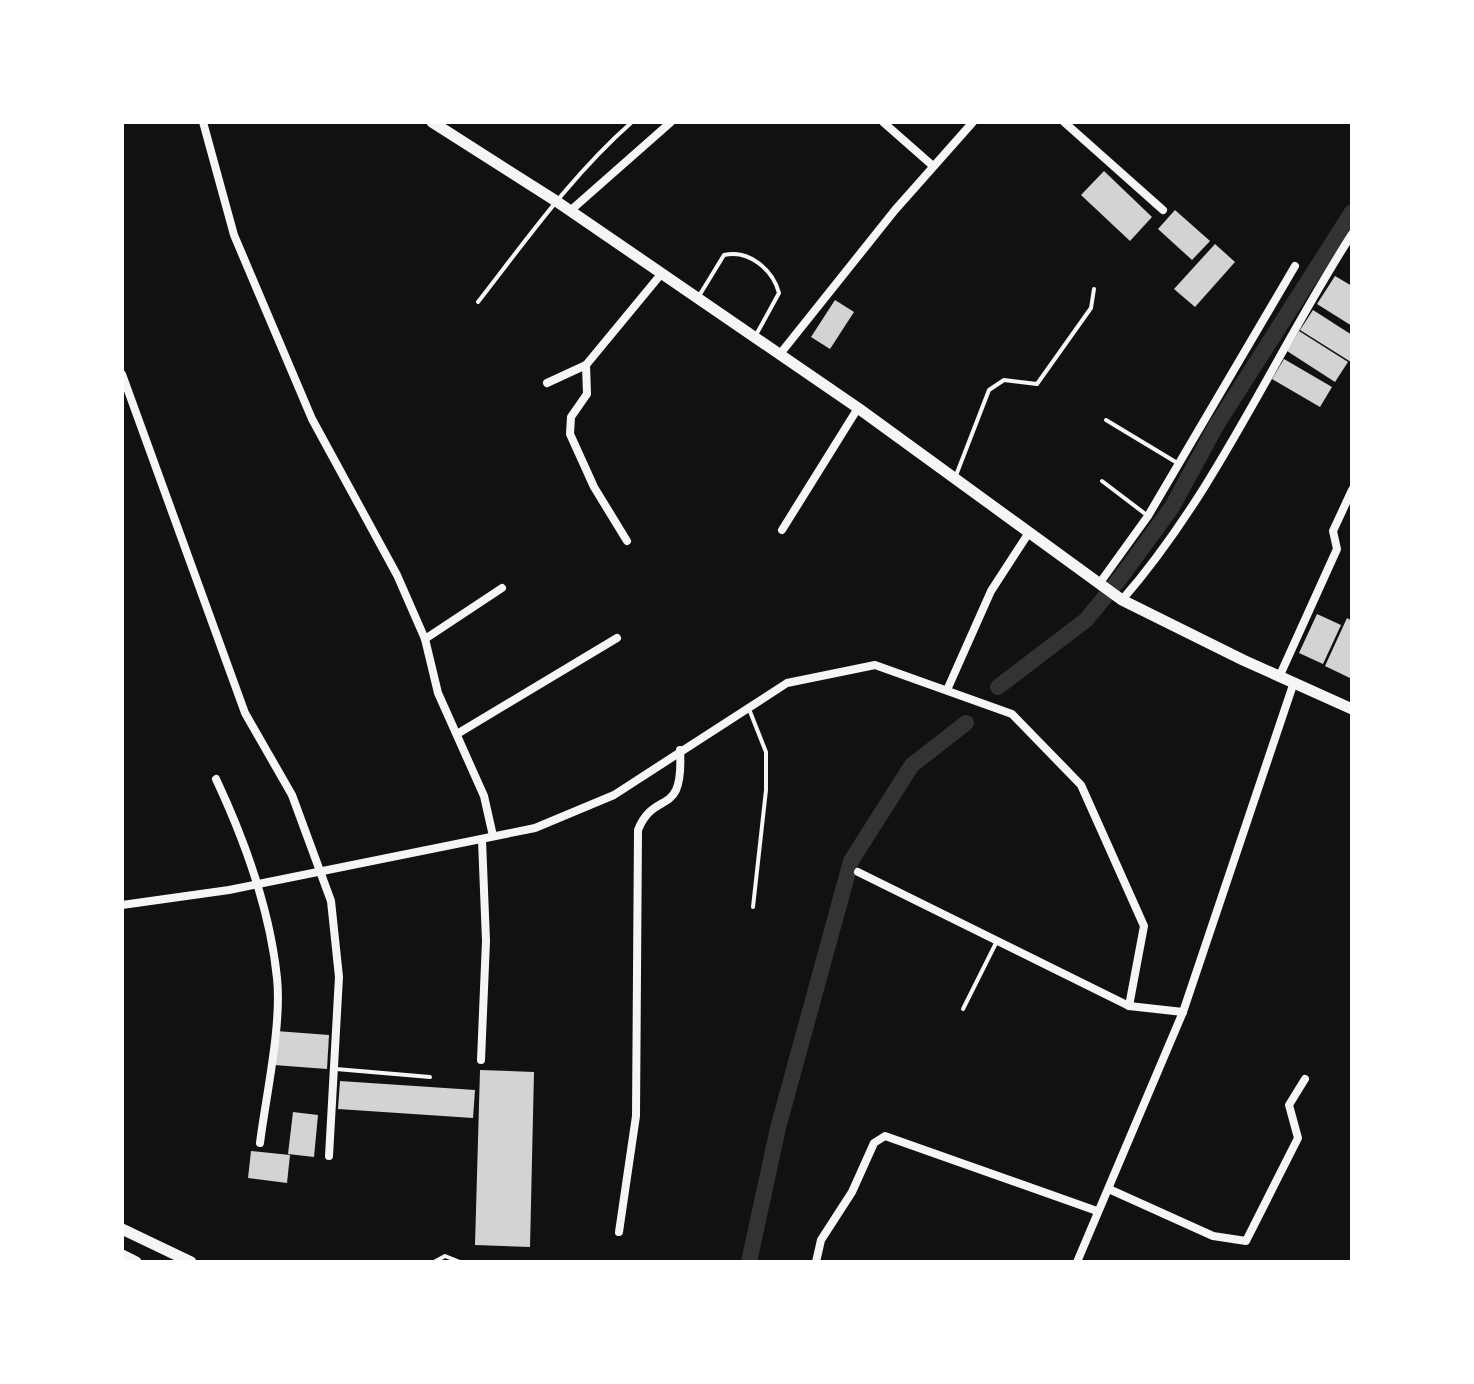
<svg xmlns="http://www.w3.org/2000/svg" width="1474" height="1384" font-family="'Titillium Web',sans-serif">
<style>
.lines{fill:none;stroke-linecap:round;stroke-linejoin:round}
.canal{stroke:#333;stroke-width:16}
.building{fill:#d3d3d3}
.service{stroke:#f5f5f5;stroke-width:4}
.minor{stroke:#f5f5f5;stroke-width:8}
.tertiary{stroke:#f5f5f5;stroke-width:11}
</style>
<rect width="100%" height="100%" fill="#111"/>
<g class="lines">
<g class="canal">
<path d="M998 687 1086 620 1121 577 1172 507 1216 426 1352 212"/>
<path d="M749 1262 778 1128 851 861 912 765 966 723"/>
</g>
</g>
<g class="building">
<path d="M1104 171 1152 217 1130 241 1081 195Z"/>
<path d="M1175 210 1210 241 1192 260 1158 229Z"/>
<path d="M1215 244 1235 262 1195 307 1174 289Z"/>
<path d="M1335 276 1352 286V326L1317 304Z"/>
<path d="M835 300 854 312 830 349 811 337Z"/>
<path d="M1313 310 1352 335 1351 362 1300 330Z"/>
<path d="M1299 331 1348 362 1335 382 1287 351Z"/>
<path d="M1284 359 1332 387 1320 407 1272 379Z"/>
<path d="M1317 614 1341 625 1323 664 1299 653Z"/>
<path d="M1347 618 1352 621V679L1325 666Z"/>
<path d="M276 1031 329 1035 327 1069 274 1065Z"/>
<path d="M480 1070 534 1072 530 1247 475 1245Z"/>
<path d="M340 1081 475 1090 473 1118 338 1109Z"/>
<path d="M293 1112 318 1115 314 1157 288 1154Z"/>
<path d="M251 1151 290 1155 287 1183 248 1178Z"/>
</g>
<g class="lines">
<g class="service">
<path d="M699 296 724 255C749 249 773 270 779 293L756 335"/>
<path d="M478 302C527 239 572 175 632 122"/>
<path d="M1106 420 1179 464"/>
<path d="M955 478 989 390 1004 380 1037 384 1091 308 1094 289"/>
<path d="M1102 481 1148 516"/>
<path d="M749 709 766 752V790L753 907"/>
<path d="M963 1009 997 941"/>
<path d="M336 1069 430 1077"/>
<path d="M434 1262 445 1256 460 1262"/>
</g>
<g class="minor">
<path d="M203 122 234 235 312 419 397 575 425 639 438 693 484 796 493 836"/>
<path d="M883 122 933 166"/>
<path d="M1064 122 1163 210"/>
<path d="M570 211 671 122"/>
<path d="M780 354 895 210 973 122"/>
<path d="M586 365 587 394 571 417 570 434 594 487 627 541"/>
<path d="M122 374 245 713 292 795 331 901 339 977 329 1156"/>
<path d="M547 383 586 365 662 273"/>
<path d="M782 530 858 408"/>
<path d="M1099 584 1148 516 1295 266"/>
<path d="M1122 600C1217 491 1274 355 1352 234"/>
<path d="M425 639 502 588"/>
<path d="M1280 675 1337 549 1333 531 1352 490"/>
<path d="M947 690 991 591 1028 534"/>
<path d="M457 734 617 638"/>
<path d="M216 779C245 841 270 909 277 978 282 1025 266 1095 260 1143"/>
<path d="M858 872 1129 1006"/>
<path d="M122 905 229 890 535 828 614 795 787 683 875 665 1012 714 1081 785 1144 926 1129 1006 1183 1012"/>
<path d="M481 1060 486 941 482 840"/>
<path d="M1111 1190 1213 1236 1246 1241 1298 1138 1289 1105 1305 1079"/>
<path d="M619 1232 636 1116 638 830C655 788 684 820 680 750"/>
<path d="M816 1262 821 1240 852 1192 874 1143 885 1136 1097 1211"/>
<path d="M1077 1262 1183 1012 1294 682"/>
</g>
<g class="tertiary">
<path d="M432 122 556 201 858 408 1122 600 1243 660 1352 709"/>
<path d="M122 1229 191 1262"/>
<path d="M122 1255 136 1262"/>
</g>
</g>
<rect width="1474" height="1384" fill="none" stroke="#ffffff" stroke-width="248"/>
</svg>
